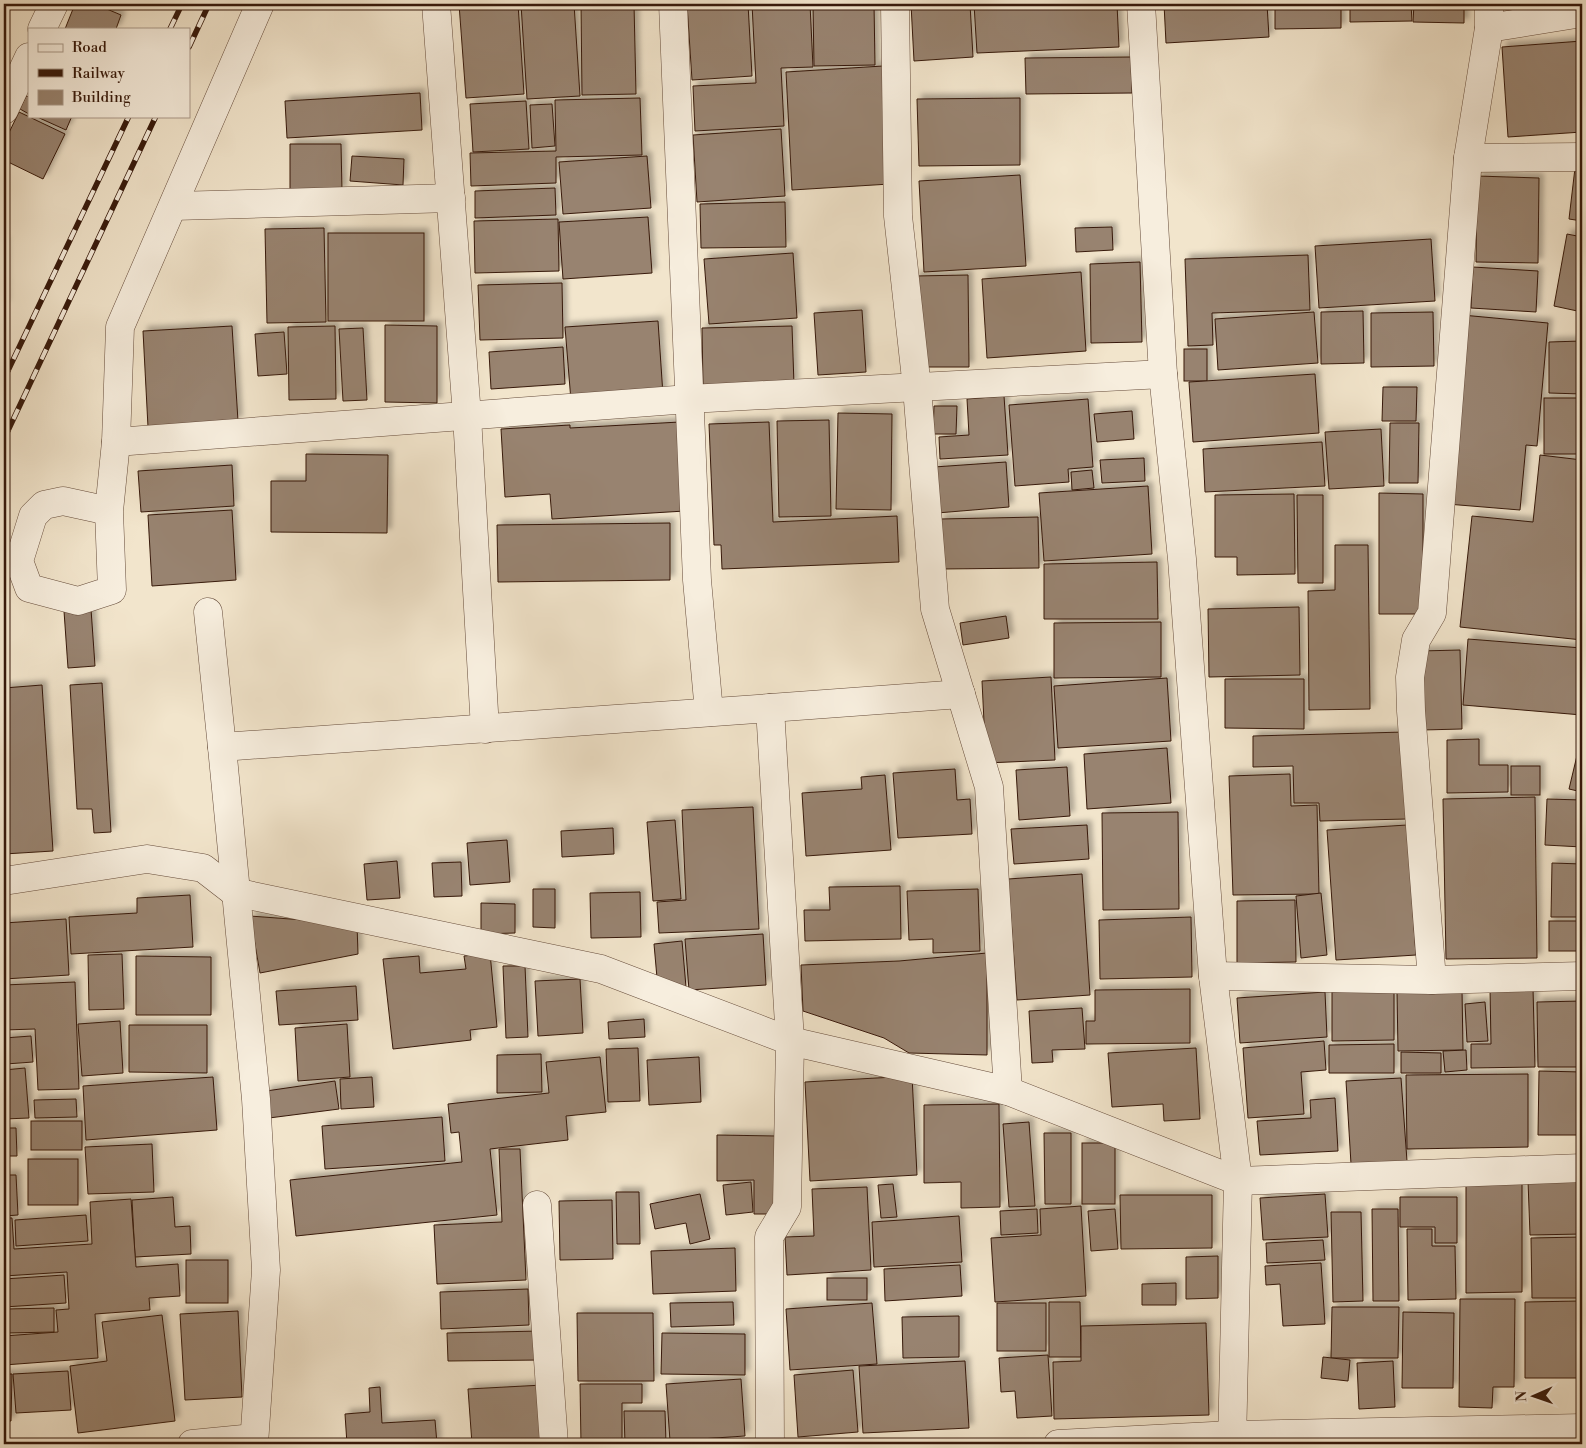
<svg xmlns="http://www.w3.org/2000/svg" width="1586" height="1448" font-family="'Libre Bodoni',serif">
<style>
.building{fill:#98836f;stroke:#37190b;filter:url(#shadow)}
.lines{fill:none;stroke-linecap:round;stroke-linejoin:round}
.street-casing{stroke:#664c3b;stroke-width:29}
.street{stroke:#f7eede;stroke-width:28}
.rail-casing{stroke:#37190b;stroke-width:5.5}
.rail{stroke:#f7eede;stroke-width:4;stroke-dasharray:11;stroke-linecap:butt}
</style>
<defs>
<filter id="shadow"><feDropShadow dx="4.5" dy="-4.5" stdDeviation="2.5" flood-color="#0004"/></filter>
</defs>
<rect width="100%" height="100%" fill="#f2e5cc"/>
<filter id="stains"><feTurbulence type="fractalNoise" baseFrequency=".004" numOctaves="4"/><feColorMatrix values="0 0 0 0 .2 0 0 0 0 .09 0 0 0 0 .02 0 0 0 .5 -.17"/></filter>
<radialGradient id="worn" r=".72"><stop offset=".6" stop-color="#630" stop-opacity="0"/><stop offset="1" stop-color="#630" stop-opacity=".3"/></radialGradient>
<g class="building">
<path d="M75 4H95L121 15 116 29H65Z"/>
<path d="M459 4H518L524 94 466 98Z"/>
<path d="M521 4H574L580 96 527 99Z"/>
<path d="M581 4H634L636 94 582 95Z"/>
<path d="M687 4H748L752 76 692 80Z"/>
<path d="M752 4H810L813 67 781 68 784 126 695 131 693 86 756 83Z"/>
<path d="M813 4H874L875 65 814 66Z"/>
<path d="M911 4H970L973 57 914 61Z"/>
<path d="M974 4H1117L1119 47 977 53Z"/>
<path d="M1164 4H1267L1269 37 1166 43Z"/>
<path d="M1275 4H1341V28L1275 29Z"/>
<path d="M1350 4H1411L1412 21 1350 22Z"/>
<path d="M1414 4H1464V23L1413 22Z"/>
<path d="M1582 41V132L1508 137 1502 47Z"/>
<path d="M1131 57 1132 93 1026 94 1025 58Z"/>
<path d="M883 66 890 184 792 190 786 72Z"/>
<path d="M420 93 422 130 287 138 285 101Z"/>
<path d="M26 96 29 97V114L20 109Z"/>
<path d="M640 98 642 155 556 157V183L471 186 470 153 556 151 555 100Z"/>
<path d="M1020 98V165L919 166 917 99Z"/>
<path d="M526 101 529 149 473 152 470 104Z"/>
<path d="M552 104 555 146 532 148 530 105Z"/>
<path d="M19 112 65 134 43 179 4 160V143Z"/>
<path d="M35 116H72L66 130Z"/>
<path d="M781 129 785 196 697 202 693 135Z"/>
<path d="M290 144H341L342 191H290Z"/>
<path d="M352 156 404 159 403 185 350 181Z"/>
<path d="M647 156 651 208 563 214 559 162Z"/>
<path d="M1575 168 1582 169V221L1569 219Z"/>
<path d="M1020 175 1026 266 924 272 919 181Z"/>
<path d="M1477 176 1539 178 1538 263 1476 262Z"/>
<path d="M555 188 556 215 475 218V191Z"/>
<path d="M785 202 786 247 701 248 700 204Z"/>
<path d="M648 217 652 273 563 279 559 222Z"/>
<path d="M558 219 559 271 475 273 474 221Z"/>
<path d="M1112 227 1113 250 1076 252 1075 228Z"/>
<path d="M324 228 326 322 267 323 265 229Z"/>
<rect x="328" y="233" width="96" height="88"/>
<path d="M1567 234 1582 237V312L1554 306Z"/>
<path d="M1431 239 1435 301 1319 308 1315 246Z"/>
<path d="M4 241 5 305H4Z"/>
<path d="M793 253 797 318 709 324 704 259Z"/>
<path d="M1308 255 1310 310 1212 313 1213 345 1188 346 1185 259Z"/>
<path d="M1140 262 1142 342 1091 343 1090 264Z"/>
<path d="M1473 267 1538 271 1536 312 1471 308Z"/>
<path d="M1081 272 1086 351 987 358 982 279Z"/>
<path d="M968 275 969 367H916L915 276Z"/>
<path d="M562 283 563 338 480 340 478 285Z"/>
<path d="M862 310 866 372 818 375 814 313Z"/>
<path d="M1363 311 1364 363 1321 364V312Z"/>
<path d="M1314 312 1318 363 1218 370 1215 319Z"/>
<path d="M1433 312 1434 366 1371 367V313Z"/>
<path d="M1462 315 1548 323 1537 446 1526 445 1520 510 1447 504Z"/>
<path d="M658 321 663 395 571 401 565 327Z"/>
<path d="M385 325 437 326V403L385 402Z"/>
<path d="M232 326 238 421 148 427 143 331Z"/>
<path d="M335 326 336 399 289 400 288 327Z"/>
<path d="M792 326 794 385 703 387 702 328Z"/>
<path d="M363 328 367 400 343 401 339 329Z"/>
<path d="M284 332 287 374 258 376 255 334Z"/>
<path d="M1582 341V394L1549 393V342Z"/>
<path d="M563 347 565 384 491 389 489 352Z"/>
<rect x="1184" y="349" width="23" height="32"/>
<path d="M1315 374 1319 433 1193 442 1189 382Z"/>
<path d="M1383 387H1417L1416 421H1382Z"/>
<path d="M1004 396 1008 455 940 459 939 437 969 435 967 399Z"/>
<rect x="1544" y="398" width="38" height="56"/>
<path d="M1088 399 1093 467 1068 469 1069 482 1015 486 1009 405Z"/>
<path d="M934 406H957L956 434H933Z"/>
<path d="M1132 411 1134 439 1097 442 1094 414Z"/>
<path d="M838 413 892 414 891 510 836 509Z"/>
<path d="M829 420 831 516 779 517 777 421Z"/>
<path d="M680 422 685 511 552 519 550 494 505 497 501 429 570 425V428Z"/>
<path d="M769 422 773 522 897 516 899 562 722 569 721 545H714L709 424Z"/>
<path d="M1390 423H1419L1418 483H1389Z"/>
<path d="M1381 429 1384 486 1329 489 1325 432Z"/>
<path d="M1322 442 1325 486 1205 492 1203 449Z"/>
<path d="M306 454 388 455 387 533 271 532V481H306Z"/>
<path d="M1540 455 1582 460V640L1460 627 1472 516 1533 522Z"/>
<path d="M1144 458 1145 481 1102 483 1100 460Z"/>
<path d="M1006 462 1009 507 937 513 934 467Z"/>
<path d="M232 465 234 506 141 512 138 471Z"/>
<path d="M1092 470 1094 488 1072 490 1071 472Z"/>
<path d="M1148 486 1152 554 1044 561 1039 493Z"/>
<path d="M1379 493 1423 494V614H1379Z"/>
<path d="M1294 494 1295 574 1237 575V557H1215V495Z"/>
<path d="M1297 495H1323V583H1298Z"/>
<path d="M232 510 236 580 152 586 148 515Z"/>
<path d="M1038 517 1039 568 941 569 940 519Z"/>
<path d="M670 523V580L498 582 497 525Z"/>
<path d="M1335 545H1368L1370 709 1309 710 1308 591 1335 590Z"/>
<path d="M1157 562 1158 619H1044V564Z"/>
<path d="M1299 607 1300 675 1209 677 1208 609Z"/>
<path d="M91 609 95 666 68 668 64 611Z"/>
<path d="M1006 616 1009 638 963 645 960 623Z"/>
<path d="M1161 622V677L1054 678V623Z"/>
<path d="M1468 639 1582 648V715L1463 705Z"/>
<path d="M1460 650 1462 729 1422 730 1420 651Z"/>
<path d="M1051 677 1055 760 986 763 982 681Z"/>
<path d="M1167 678 1171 741 1058 748 1054 686Z"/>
<path d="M1225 679H1304V729L1225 728Z"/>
<path d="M102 683 111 832 94 833 92 809H77L70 685Z"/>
<path d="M42 685 53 851 4 854V688Z"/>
<path d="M1405 732 1407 819 1320 821 1319 803H1294L1293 766 1253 767V736Z"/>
<path d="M1479 739V765H1508V792L1447 793V740Z"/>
<path d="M1580 743 1582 744V792L1569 789Z"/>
<path d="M1167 748 1171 803 1087 809 1084 754Z"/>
<rect x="1511" y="766" width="29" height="29"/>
<path d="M1067 767 1070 816 1019 820 1016 770Z"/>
<path d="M955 769 957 800 970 799 972 834 898 838 893 773Z"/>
<path d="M1290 774 1291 806 1317 805 1319 894 1233 895 1229 776Z"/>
<path d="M885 775 891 850 806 856 802 793 862 789 861 777Z"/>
<path d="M1535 797 1537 958 1446 959 1443 799Z"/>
<path d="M1547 799 1582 800V847L1545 845Z"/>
<path d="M753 807 759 929 659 933 657 902 686 900 682 810Z"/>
<path d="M1178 812 1179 909 1103 910 1102 813Z"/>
<path d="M675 820 681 899 653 901 647 822Z"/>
<path d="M1087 825 1089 859 1014 864 1011 829Z"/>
<path d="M1407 825 1416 955 1336 960 1327 830Z"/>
<path d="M613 828 614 854 562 857 561 831Z"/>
<path d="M507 840 510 882 470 885 467 843Z"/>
<path d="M397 861 400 898 367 900 364 864Z"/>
<path d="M461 862 462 896 434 897 432 863Z"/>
<path d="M1552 863 1582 864V917H1551Z"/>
<path d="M1082 874 1090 995 1017 1000 1008 879Z"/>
<path d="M900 886 901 939 805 941 804 910H830L829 887Z"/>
<path d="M533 889H555V928L533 927Z"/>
<path d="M978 889 980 951 933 953V939L909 940 907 891Z"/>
<path d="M640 892 641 937 591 938 590 893Z"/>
<path d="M1321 893 1327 955 1301 958 1296 896Z"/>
<path d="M190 895 193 947 71 954 69 917 137 913V898Z"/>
<path d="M1295 900 1296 962 1237 963V901Z"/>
<path d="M481 903 515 904V933L481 934Z"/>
<path d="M250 916 357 924 358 954 260 973Z"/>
<path d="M1191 917 1192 977 1100 979 1099 920Z"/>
<path d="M66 919 69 975 4 979V923Z"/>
<rect x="1549" y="921" width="33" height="30"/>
<path d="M763 934 766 985 689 990 685 939Z"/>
<path d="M682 941 686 987 658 989 654 944Z"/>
<path d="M490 953 497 1027 470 1030 471 1040 393 1049 383 959 419 956 420 973 466 969 464 956Z"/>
<path d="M987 953V1055L909 1053 884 1038 803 1011 801 965 899 961Z"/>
<path d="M122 954 124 1009 89 1010 88 955Z"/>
<path d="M136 956 211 957V1015H136Z"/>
<path d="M503 966H525L528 1037 506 1038Z"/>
<path d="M580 979 583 1033 538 1036 535 981Z"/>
<path d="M75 982 79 1089 38 1090 35 1029 4 1030V985Z"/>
<path d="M356 986 358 1020 279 1025 276 991Z"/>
<path d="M1533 988 1535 1067 1471 1068V1044H1491L1490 989Z"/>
<path d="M1190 989V1043L1086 1044V1021H1095V990Z"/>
<path d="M1462 990 1463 1050 1398 1051 1397 991Z"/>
<path d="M1394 991V1040L1332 1041V992Z"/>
<path d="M1325 992 1327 1037 1240 1043 1237 998Z"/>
<path d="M1582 1001V1067H1538L1537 1002Z"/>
<path d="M1485 1002 1488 1041 1467 1042 1465 1004Z"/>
<path d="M1082 1008 1085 1049 1052 1050 1053 1062 1032 1063 1029 1011Z"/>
<path d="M644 1019 645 1037 609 1039 608 1022Z"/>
<path d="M120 1021 123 1073 82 1076 78 1024Z"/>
<path d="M347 1024 350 1077 298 1081 295 1028Z"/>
<path d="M129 1025H207V1073L129 1072Z"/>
<path d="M31 1036 33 1062 6 1064 4 1038Z"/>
<path d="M1324 1041 1326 1070 1301 1072 1304 1114 1248 1118 1243 1048Z"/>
<path d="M1394 1044V1073H1329V1045Z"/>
<path d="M638 1048 640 1101 608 1102 606 1049Z"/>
<path d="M1196 1048 1200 1119 1164 1121 1163 1104 1112 1107 1108 1053Z"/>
<path d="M1466 1050 1467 1070 1445 1072 1443 1051Z"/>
<path d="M1401 1052 1441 1053V1073H1401Z"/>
<path d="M541 1054 542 1092 497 1093V1055Z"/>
<path d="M600 1057 606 1112 566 1116 568 1140 490 1149 497 1215 296 1236 290 1180 462 1162 459 1132 451 1133 448 1104 549 1093 546 1062Z"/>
<path d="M699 1057 701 1102 649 1105 647 1060Z"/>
<path d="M25 1068 29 1118 4 1119V1070Z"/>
<path d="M1539 1071 1582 1072V1135H1538Z"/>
<path d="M1528 1074V1147L1407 1149 1406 1075Z"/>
<path d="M912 1076 917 1175 810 1181 805 1082Z"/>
<path d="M213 1077 217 1130 86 1140 83 1086Z"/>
<path d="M372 1077 374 1107 341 1109 340 1079Z"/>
<path d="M1401 1078 1407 1161 1351 1164 1346 1081Z"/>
<path d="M335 1081 339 1109 269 1118 266 1091Z"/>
<path d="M1335 1098 1338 1151 1260 1155 1257 1121 1311 1118 1310 1100Z"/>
<path d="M76 1099 77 1117 35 1118 34 1100Z"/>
<path d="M999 1104 1000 1207 961 1208V1182L924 1183V1105Z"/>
<path d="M442 1117 445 1161 325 1169 322 1126Z"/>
<rect x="31" y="1121" width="51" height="29"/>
<path d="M1029 1122 1035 1206 1009 1207 1003 1124Z"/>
<path d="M4 1128H16L17 1156H4Z"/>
<path d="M1044 1133H1071V1204H1045Z"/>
<path d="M717 1135 776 1136 775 1214H754V1180L717 1181Z"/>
<rect x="1082" y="1143" width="33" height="61"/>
<path d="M152 1144 154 1192 88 1194 85 1147Z"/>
<path d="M499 1149H520L526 1280 437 1284 434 1225 502 1222Z"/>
<rect x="28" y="1159" width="50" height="46"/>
<path d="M4 1175H16L18 1215 4 1216Z"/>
<path d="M1580 1180 1582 1234 1530 1235 1528 1181Z"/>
<path d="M751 1182 753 1212 726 1215 723 1185Z"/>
<path d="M1466 1183H1522V1292L1466 1293Z"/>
<path d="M893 1184 897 1217 881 1218 878 1185Z"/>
<path d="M867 1187 871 1270 787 1275 785 1237 814 1236 812 1189Z"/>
<path d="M616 1192H639L640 1244H617Z"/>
<path d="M700 1194 710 1239 690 1244 686 1223 655 1229 650 1204Z"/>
<path d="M1325 1194 1328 1237 1263 1240 1260 1198Z"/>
<path d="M1120 1195H1212V1248L1121 1249Z"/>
<path d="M173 1197 175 1227 190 1226 191 1254 135 1257 132 1200Z"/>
<path d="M1400 1197H1457V1243H1435V1227H1400Z"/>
<path d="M131 1199 136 1267 178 1264 180 1296 149 1298 150 1310 95 1314 98 1358 4 1365V1336L58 1332 56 1310 69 1309 67 1272 4 1276V1218H12L14 1249 92 1244 90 1202Z"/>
<path d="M612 1200 613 1259 560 1260 559 1201Z"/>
<path d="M1081 1206 1086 1296 995 1302 991 1238 1041 1235 1040 1209Z"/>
<path d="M1037 1209 1038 1233 1001 1235 1000 1211Z"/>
<path d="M1115 1209 1118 1249 1091 1251 1088 1211Z"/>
<path d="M1372 1209H1398L1399 1301H1373Z"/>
<path d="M1331 1212H1361L1363 1301 1333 1302Z"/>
<path d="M86 1215 88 1241 16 1246 15 1220Z"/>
<path d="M959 1216 962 1262 874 1267 872 1222Z"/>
<path d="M1407 1229H1432V1246H1455L1456 1299 1408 1300Z"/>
<path d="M1582 1237V1298H1532L1531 1238Z"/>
<path d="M1323 1240 1325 1260 1267 1263 1266 1243Z"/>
<path d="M735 1248 736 1291 653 1294 651 1251Z"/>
<path d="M1218 1256V1298L1186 1299V1257Z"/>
<rect x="186" y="1260" width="42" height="43"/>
<path d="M1321 1263 1325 1324 1283 1326 1280 1284 1266 1285 1265 1266Z"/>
<path d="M960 1265 962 1296 885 1301 884 1269Z"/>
<path d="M64 1275 66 1303 4 1307V1279Z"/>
<rect x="827" y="1278" width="40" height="22"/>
<path d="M1176 1283V1305H1142V1284Z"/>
<path d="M528 1289 529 1325 441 1329 440 1292Z"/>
<path d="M1460 1299H1515L1514 1387H1493L1492 1408 1459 1407Z"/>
<path d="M1580 1301V1309H1582V1378H1525V1302Z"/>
<path d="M733 1302 734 1325 671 1327 670 1303Z"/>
<path d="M1049 1302H1080L1081 1357H1049Z"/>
<path d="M872 1303 877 1364 790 1370 786 1309Z"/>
<rect x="997" y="1303" width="49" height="48"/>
<path d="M1332 1307H1399L1398 1358H1331Z"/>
<path d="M54 1308V1332L6 1333V1309Z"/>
<path d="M238 1311 242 1397 185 1400 180 1314Z"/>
<path d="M1403 1312 1454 1313 1453 1388H1402Z"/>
<path d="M577 1313H653L654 1381H578Z"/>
<path d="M162 1315 175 1421 78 1433 70 1366 107 1361 102 1322Z"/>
<path d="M959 1316V1357L903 1358 902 1317Z"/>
<path d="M1206 1323 1209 1415 1054 1419 1053 1362 1081 1361V1326Z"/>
<path d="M541 1331V1360L448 1361 447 1333Z"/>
<path d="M662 1333 745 1334V1375L661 1374Z"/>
<path d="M1048 1355 1052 1416 1017 1418 1015 1391 1001 1392 999 1358Z"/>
<path d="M1323 1357 1350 1360 1348 1381 1321 1378Z"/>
<path d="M965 1361 969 1428 863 1433 859 1366Z"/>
<path d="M1393 1361 1395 1407 1359 1409 1357 1363Z"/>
<path d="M853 1370 858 1432 798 1437 794 1375Z"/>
<path d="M68 1371 71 1410 16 1413 13 1374Z"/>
<path d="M4 1374H12L11 1421H4Z"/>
<path d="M741 1379 745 1436 670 1441 666 1384Z"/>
<path d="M580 1384H642V1403H622V1444H581Z"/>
<path d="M543 1385 547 1444H472L468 1389Z"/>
<path d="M380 1387 382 1423 435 1420 437 1444H347L345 1414 370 1412 369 1388Z"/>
<path d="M624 1411H665L666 1444H625Z"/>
</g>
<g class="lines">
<g class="street-casing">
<g id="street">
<path d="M436 4 467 416 485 729"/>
<path d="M673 4 697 580 709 712"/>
<path d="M895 4 898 216 917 388 935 609 989 787 1008 1091"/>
<path d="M1141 4 1163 374 1182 559 1213 976 1238 1181 1232 1444"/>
<path d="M1489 28 1582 13"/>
<path d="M42 29 54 4"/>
<path d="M4 110 29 57"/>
<path d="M1468 158 1582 157"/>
<path d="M174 206 451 198"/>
<path d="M116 442 689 399 1163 374"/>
<path d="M109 511 63 501 44 505 33 516 19 561 29 588 78 601 112 590 109 511 116 442 120 327 260 4"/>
<path d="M208 612 222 747"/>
<path d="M770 708 961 694"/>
<path d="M4 881 147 859 203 868 234 892 601 969 790 1041 1008 1091 1238 1181 1582 1168"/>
<path d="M1213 976 1432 980 1582 976"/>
<path d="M1432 980 1411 711 1410 677 1416 640 1432 613 1468 158 1489 28V4"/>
<path d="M537 1205 554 1444"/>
<path d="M192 1444 254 1438"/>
<path d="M254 1444 266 1270 256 1099 222 747 770 708 790 1041 787 1207 769 1237 770 1444"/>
<path d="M1058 1444 1232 1435 1582 1428"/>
</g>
</g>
<use href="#street" class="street"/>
<g class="rail-casing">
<g id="rail">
<path d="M170 29 182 4"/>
<path d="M189 47 209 4"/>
<path d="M4 379 129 116"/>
<path d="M4 439 156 116"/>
</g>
</g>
<use href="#rail" class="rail"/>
</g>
<rect width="1586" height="1448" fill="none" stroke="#f2e5cc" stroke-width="20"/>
<rect x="5" y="5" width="1576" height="1438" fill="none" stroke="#37190b" stroke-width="2.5"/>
<rect x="10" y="10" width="1566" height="1428" fill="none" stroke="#37190b"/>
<rect x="28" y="28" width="162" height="90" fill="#f7eede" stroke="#aa998a"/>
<rect x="38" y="44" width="25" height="8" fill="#f7eede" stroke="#aa998a"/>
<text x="72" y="52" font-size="15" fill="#37190b">Road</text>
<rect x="38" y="69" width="25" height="8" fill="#37190b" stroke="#aa998a"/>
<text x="72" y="78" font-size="15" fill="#37190b">Railway</text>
<rect x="38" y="90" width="25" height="15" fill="#98836f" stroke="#aa998a"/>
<text x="72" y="102" font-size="15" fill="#37190b">Building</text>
<g transform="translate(1534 1396) rotate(268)" stroke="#f7eede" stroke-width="4" paint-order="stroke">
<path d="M0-4L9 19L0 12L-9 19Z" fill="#37190b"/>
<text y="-8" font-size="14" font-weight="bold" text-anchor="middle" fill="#37190b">N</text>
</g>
<rect width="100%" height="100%" filter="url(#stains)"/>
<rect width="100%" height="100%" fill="url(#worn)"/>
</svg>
